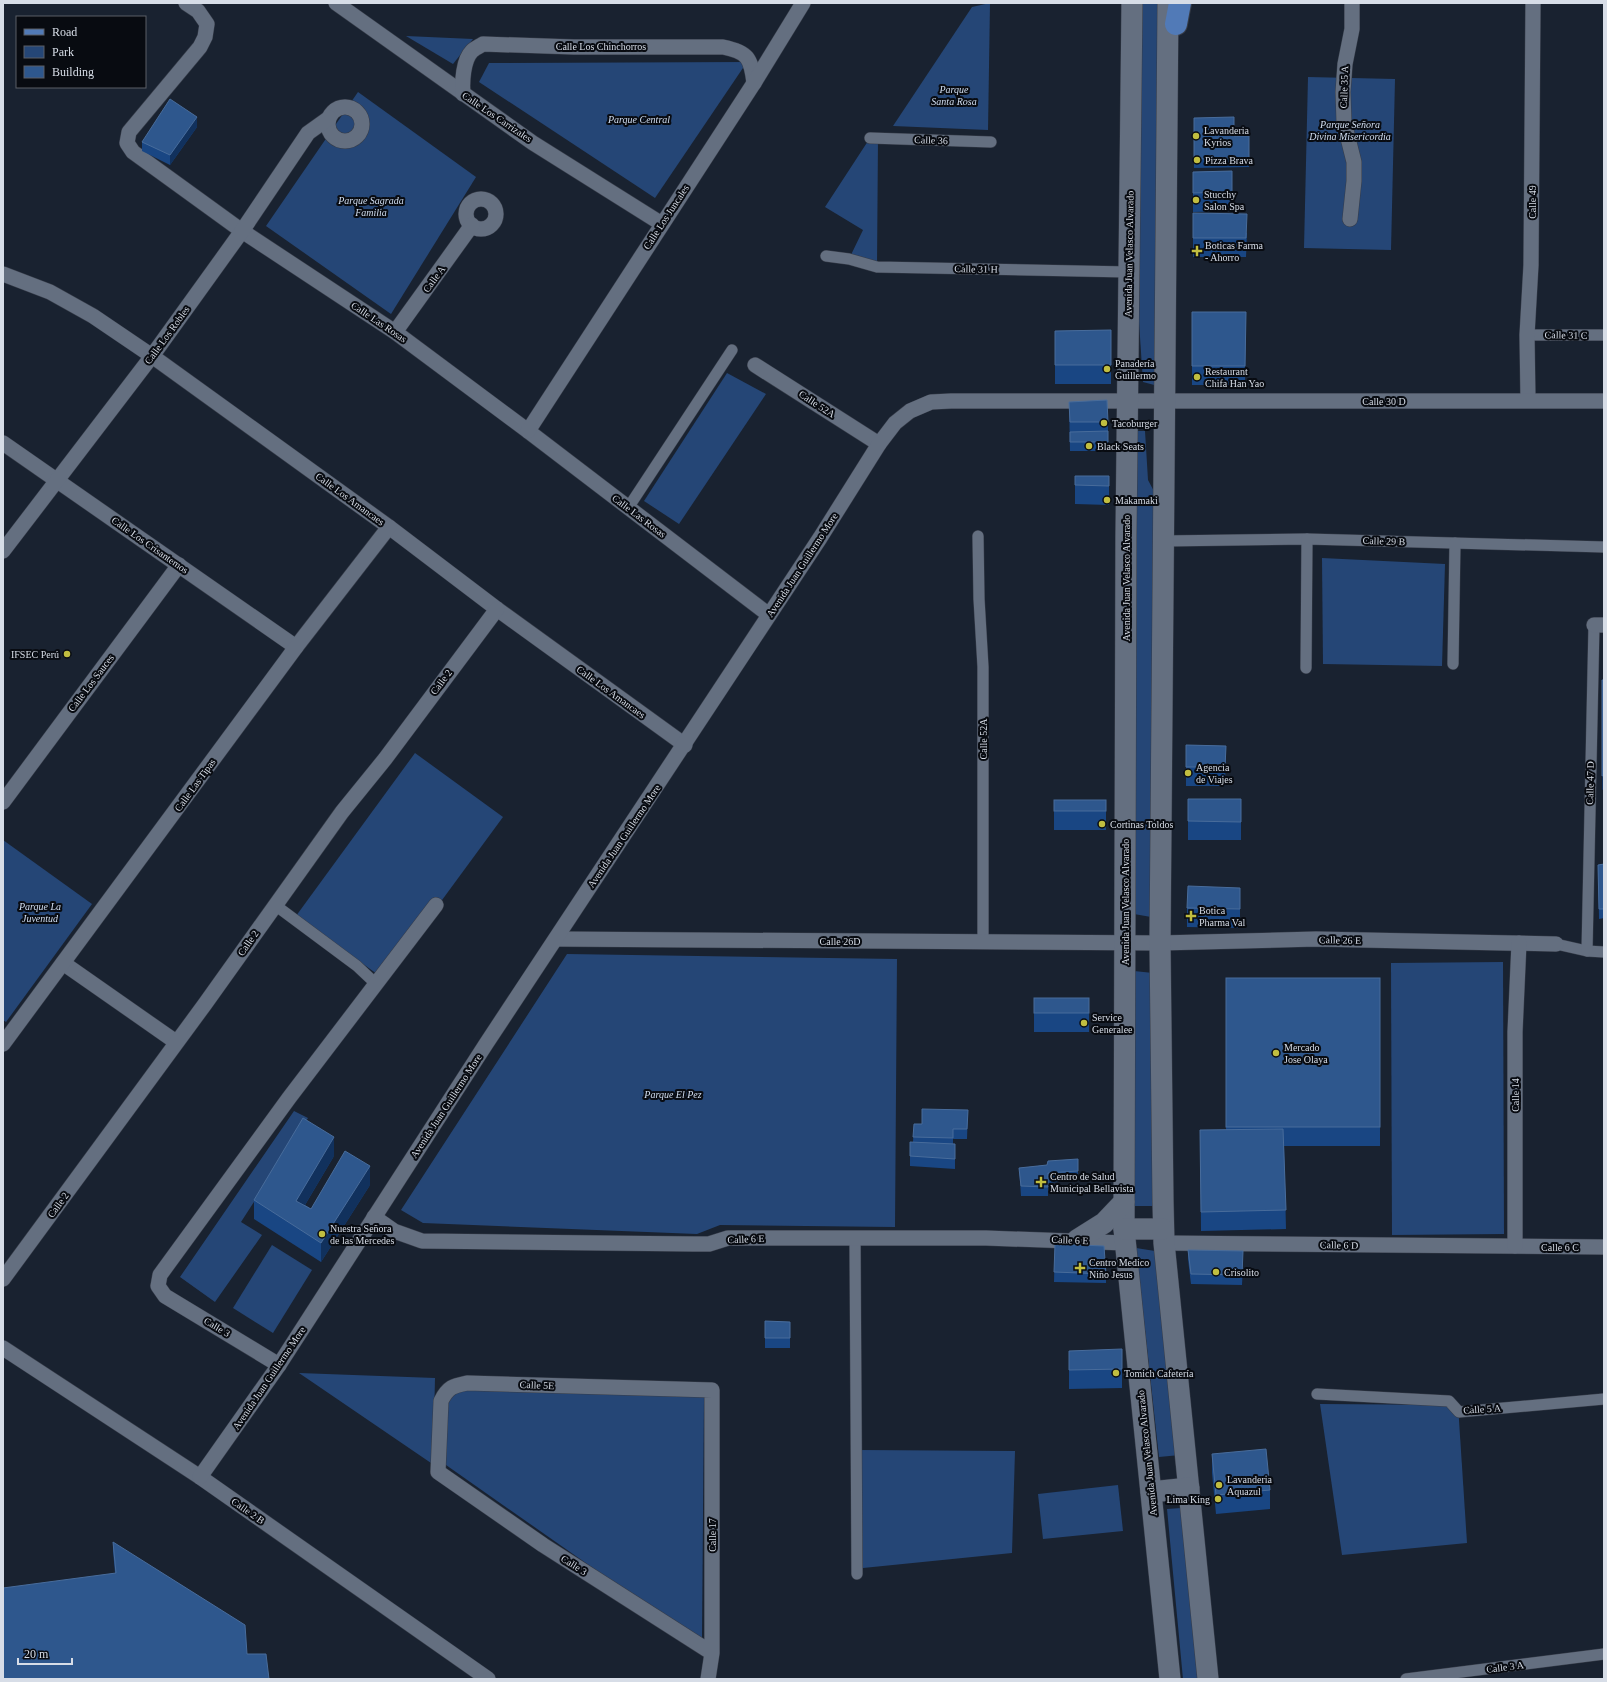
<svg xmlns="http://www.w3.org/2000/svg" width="1607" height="1682" font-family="Georgia,serif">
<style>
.green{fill:#254676}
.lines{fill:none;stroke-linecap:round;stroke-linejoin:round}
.pedestrian-casing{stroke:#373d49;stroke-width:12}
.minor-casing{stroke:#373d49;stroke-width:16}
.secondary-casing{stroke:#373d49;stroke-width:22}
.primary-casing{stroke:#373d49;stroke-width:24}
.pedestrian{stroke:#646f80;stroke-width:11}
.minor{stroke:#646f80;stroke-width:15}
.secondary{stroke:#646f80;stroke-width:21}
.primary{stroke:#517ab7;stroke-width:22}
.wall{fill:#194683}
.shaded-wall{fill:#11315d}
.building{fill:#2e578d;stroke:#486c9b}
.poi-dot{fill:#c1be40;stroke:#080b11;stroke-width:1.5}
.labels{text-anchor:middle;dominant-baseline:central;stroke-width:4;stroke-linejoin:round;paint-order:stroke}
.street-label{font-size:10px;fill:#d7dde7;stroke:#080b11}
.park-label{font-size:10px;font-style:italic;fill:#d1def1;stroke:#080b11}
.poi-label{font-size:10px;fill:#d7dde7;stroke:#080b11;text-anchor:start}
</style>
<rect width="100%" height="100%" fill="#192230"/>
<g class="green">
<path d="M990 3 988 130 893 126 972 7Z"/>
<path d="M1142 3H1162L1158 386 1143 382 1139 322Z"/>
<path d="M406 36 473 39 453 64Z"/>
<path d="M747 62 655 198 479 82 489 63Z"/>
<path d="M1308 77 1395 79 1391 250 1304 248Z"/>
<path d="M358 92 476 177 391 314 266 226Z"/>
<path d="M870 138H878L877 267 849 259 863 230 825 207Z"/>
<path d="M727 373 766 394 679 524 644 501Z"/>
<path d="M1136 431H1145L1148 480 1157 497 1151 917 1134 914Z"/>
<path d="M1322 558 1445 564 1442 666 1323 664Z"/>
<path d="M415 753 503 817 384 979 296 916Z"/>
<path d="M3 840 92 904 6 1022 3 1020Z"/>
<path d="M567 954 897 959 895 1227 720 1225 697 1234 423 1223 401 1210Z"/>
<path d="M1503 962 1504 1234 1392 1235 1391 963Z"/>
<path d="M1134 971 1153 973 1154 1206H1129Z"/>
<path d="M294 1111 308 1118 241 1222 262 1235 215 1302 180 1277Z"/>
<path d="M272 1245 312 1270 273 1333 233 1308Z"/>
<path d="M1136 1248 1155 1251 1180 1455 1159 1457Z"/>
<path d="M299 1373 435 1378 433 1461 431 1463Z"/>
<path d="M480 1390 704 1393 702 1637 697 1641 446 1465 447 1400 457 1391Z"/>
<path d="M1320 1404 1458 1405 1467 1543 1342 1555Z"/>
<path d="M859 1450 1015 1451 1012 1553 863 1568Z"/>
<path d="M1118 1485 1123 1531 1043 1539 1038 1494Z"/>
<path d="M1181 1508 1201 1679H1183L1167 1509Z"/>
</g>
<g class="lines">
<g class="pedestrian-casing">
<g id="pedestrian">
<path d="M870 138 991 142"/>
<path d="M826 256 849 259 877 267 1128 272"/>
<path d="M1527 335H1604"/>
<path d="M628 508 732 350"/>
<path d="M978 536 979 599 983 667V942"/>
<path d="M1164 541 1307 539 1604 547"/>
<path d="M1453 664 1455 543"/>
<path d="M1306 668 1307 539"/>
<path d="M275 905 357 966 375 983"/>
<path d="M1556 944 1587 951 1604 952"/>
<path d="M1587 951 1594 625"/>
<path d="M855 1238 857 1574"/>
<path d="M1317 1394 1449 1401 1459 1412 1604 1399"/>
<path d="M1406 1679 1604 1654"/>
</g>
</g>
<g class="minor-casing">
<g id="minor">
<path d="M186 3 198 11 207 24 205 37 200 47 129 132 127 143 133 152 242 231 395 332 528 431 769 615"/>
<path d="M336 3 533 143 662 224"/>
<path d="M463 94C462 82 463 60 472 51 475 48 480 46 483 44L574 47H723C748 52 751 58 754 83"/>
<circle cx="345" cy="124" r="17"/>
<circle cx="481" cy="214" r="15"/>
<path d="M1350 219 1354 181V162L1344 122 1343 92 1345 64 1352 29V3"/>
<path d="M3 274 50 292 93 316 152 356 389 527 497 609 685 745"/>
<path d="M395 332 472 225"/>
<path d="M755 365 879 444"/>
<path d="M1528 400 1527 335 1531 265 1533 3"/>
<path d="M528 431 754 83 803 3"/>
<path d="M3 443 296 647"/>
<path d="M3 551 152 356 242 231 308 133 329 118"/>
<path d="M1594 625H1604"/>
<path d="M3 802 179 565"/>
<path d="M556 939 1160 943 1316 939 1556 944"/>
<path d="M63 963 176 1042"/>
<path d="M3 1044 296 647 389 527"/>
<path d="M374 1217 394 1231 422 1241 694 1244H709L728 1238H986L1125 1243"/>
<path d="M1164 1243 1604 1247"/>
<path d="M1515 1246V1032L1519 943"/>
<path d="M3 1279 205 1004 342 812 385 759 497 609"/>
<path d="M3 1348 200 1477 488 1679"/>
<path d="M279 1365 165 1296 158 1286 160 1275 289 1098 436 905"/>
<path d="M200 1477 279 1365 486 1044 820 538 879 444 895 423 910 411 931 402 951 401H1604"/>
<path d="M708 1679 712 1653V1390L467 1383C453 1386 448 1387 441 1401L438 1472 543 1545 712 1653"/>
</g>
</g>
<g class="secondary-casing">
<g id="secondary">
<path d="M1132 3 1126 536 1124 1229 1170 1679"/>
<path d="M1168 3 1160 943 1163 1202 1164 1243 1208 1679"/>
<path d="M1124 1229H1163"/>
<path d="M1077 1240 1104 1223 1124 1202"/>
<path d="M1151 1492 1189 1488"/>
</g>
</g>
<g class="primary-casing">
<path id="primary" d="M1176 24 1180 3"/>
</g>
<use href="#pedestrian" class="pedestrian"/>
<use href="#minor" class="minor"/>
<use href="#secondary" class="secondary"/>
<use href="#primary" class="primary"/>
</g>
<g class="wall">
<path d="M1194 118 1234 136H1249V167L1194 168Z"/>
<path d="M197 127 170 165 142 151V142Z"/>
<path d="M1232 171V211L1193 212V172Z"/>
<path d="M1193 213 1247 233 1246 257H1193Z"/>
<path d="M1192 312H1246L1245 385H1192Z"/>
<path d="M1111 330V384H1055V331Z"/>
<path d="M1069 402 1108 422V451H1070Z"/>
<path d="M1075 476H1109V505L1075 504Z"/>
<path d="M1186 745 1226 746 1225 786H1186Z"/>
<rect x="1188" y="799" width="53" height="41"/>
<rect x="1054" y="800" width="52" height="30"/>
<path d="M1604 864V918L1599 919 1598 865Z"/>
<path d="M1240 907V928L1187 927V908Z"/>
<path d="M1226 978H1380V1146H1284L1286 1229 1201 1231 1200 1130H1226Z"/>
<rect x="1034" y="998" width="55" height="34"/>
<path d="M968 1110 967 1139H953V1144H955V1169L910 1166V1142H913L914 1124H922Z"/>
<path d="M334 1156 305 1205 311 1209 370 1185 321 1262 254 1219V1200Z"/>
<path d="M1078 1159V1180L1048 1183V1196H1021L1019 1168 1047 1165Z"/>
<path d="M1055 1244 1106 1274V1283L1054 1282Z"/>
<path d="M1188 1250 1243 1261 1242 1285 1191 1284 1188 1259Z"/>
<path d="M765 1321 790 1322V1348H765Z"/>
<path d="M1069 1351 1122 1369V1388L1069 1389Z"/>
<path d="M1212 1454 1270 1490V1509L1216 1514 1212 1473Z"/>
<path d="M113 1542 247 1654 115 1573 113 1551Z"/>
</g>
<g class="shaded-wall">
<path d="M197 117V127L170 165V155Z"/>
<path d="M1604 775V789L1602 790V776Z"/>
<path d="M334 1137V1156L296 1220V1201Z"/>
<path d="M370 1166V1185L321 1262V1243Z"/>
<path d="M1243 1251V1261L1242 1285V1275Z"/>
</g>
<g class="building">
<path d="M170 99 197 117 170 155 142 142Z"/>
<path d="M1234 117V136H1249V158L1194 159V118Z"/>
<path d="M1232 171V192L1193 193V172Z"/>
<path d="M1193 213 1247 214 1246 238H1193Z"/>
<path d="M1192 312H1246L1245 366H1192Z"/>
<path d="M1111 330V365H1055V331Z"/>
<path d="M1107 400 1108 422H1070L1069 402Z"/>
<path d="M1108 431V442H1070V432Z"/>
<path d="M1075 476H1109V486L1075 485Z"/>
<path d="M1602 680H1604V775L1602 776Z"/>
<path d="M1186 745 1226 746 1225 767H1186Z"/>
<path d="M1188 799H1241V822L1188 821Z"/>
<rect x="1054" y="800" width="52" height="11"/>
<path d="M1604 864V909H1599L1598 865Z"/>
<path d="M1188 886 1240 888V909L1187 908Z"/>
<rect x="1226" y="978" width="154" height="149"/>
<rect x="1034" y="998" width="55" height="15"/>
<path d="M922 1109 968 1110 967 1129H953V1138L913 1137 914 1124H922Z"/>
<path d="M303 1118 334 1137 296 1201 311 1209 345 1151 370 1166 321 1243 254 1200Z"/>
<path d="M1283 1129 1286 1210 1201 1212 1200 1130Z"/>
<path d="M910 1142 955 1144V1159L910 1156Z"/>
<path d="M1078 1159V1171L1048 1173V1187L1021 1186 1019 1168 1047 1165 1048 1161Z"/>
<path d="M1055 1244 1104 1246 1106 1274 1054 1272Z"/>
<path d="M1188 1250 1243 1251 1242 1275 1191 1274Z"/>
<path d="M765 1321 790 1322V1338H765Z"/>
<path d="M1122 1349V1369L1069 1370V1351Z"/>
<path d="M1266 1449 1270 1490 1216 1495 1212 1454Z"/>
<path d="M113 1542 245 1625 247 1654H266L269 1679H3V1588L116 1573Z"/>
</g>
<g class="poi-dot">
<circle cx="1196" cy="136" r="4"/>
<circle cx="1197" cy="160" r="4"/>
<circle cx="1196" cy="200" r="4"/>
<path d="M1195 245h4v4h4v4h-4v4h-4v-4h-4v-4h4z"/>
<circle cx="1107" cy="369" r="4"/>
<circle cx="1197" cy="377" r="4"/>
<circle cx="1104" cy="423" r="4"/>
<circle cx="1089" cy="446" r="4"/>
<circle cx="1107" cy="500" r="4"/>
<circle cx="67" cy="654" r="4"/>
<circle cx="1188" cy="773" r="4"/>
<circle cx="1102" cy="824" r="4"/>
<path d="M1189 910h4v4h4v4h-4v4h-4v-4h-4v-4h4z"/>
<circle cx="1084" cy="1023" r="4"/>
<circle cx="1276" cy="1053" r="4"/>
<path d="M1039 1176h4v4h4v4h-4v4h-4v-4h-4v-4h4z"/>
<circle cx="322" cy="1234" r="4"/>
<path d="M1078 1262h4v4h4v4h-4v4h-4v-4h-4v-4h4z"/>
<circle cx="1216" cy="1272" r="4"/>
<circle cx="1116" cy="1373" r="4"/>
<circle cx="1219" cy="1485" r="4"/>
<circle cx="1218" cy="1499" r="4"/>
</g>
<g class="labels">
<g class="street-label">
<text x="601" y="46">Calle Los Chinchorros</text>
<text transform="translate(1344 87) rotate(-88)">Calle 35 A</text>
<text transform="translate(497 117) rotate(34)">Calle Los Carrizales</text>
<text transform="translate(931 140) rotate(2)">Calle 36</text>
<text transform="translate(1532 202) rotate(-90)">Calle 49</text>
<text transform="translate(666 217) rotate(-57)">Calle Los Juncales</text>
<text transform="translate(1129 254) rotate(-89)">Avenida Juan Velasco Alvarado</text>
<text transform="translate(976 269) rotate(1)">Calle 31 H</text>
<text transform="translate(434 279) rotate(-54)">Calle A</text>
<text transform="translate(379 322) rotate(34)">Calle Las Rosas</text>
<text transform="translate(167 335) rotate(-54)">Calle Los Robles</text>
<text transform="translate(1566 335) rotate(1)">Calle 31 C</text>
<text x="1384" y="401">Calle 30 D</text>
<text transform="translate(817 404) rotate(33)">Calle 52A</text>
<text transform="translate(350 499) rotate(36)">Calle Los Amancaes</text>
<text transform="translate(639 516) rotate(37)">Calle Las Rosas</text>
<text transform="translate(1384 541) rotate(2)">Calle 29 B</text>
<text transform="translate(150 545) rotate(35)">Calle Los Crisantemos</text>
<text transform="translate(802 565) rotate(-57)">Avenida Juan Guillermo More</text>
<text transform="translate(1126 578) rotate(-90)">Avenida Juan Velasco Alvarado</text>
<text transform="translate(441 682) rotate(-53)">Calle 2</text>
<text transform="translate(91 683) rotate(-53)">Calle Los Sauces</text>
<text transform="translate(611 692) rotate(36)">Calle Los Amancaes</text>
<text transform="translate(983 739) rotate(-90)">Calle 52A</text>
<text transform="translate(1590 783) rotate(-89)">Calle 47 D</text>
<text transform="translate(195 785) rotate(-54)">Calle Las Tipas</text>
<text transform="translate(624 836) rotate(-56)">Avenida Juan Guillermo More</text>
<text transform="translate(1125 902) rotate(-90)">Avenida Juan Velasco Alvarado</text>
<text transform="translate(1340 940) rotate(1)">Calle 26 E</text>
<text x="840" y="941">Calle 26D</text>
<text transform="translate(248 943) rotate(-55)">Calle 2</text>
<text transform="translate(1515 1095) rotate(-90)">Calle 14</text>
<text transform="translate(446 1106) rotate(-57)">Avenida Juan Guillermo More</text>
<text transform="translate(58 1205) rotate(-54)">Calle 2</text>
<text transform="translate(746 1239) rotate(-2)">Calle 6 E</text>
<text transform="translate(1070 1240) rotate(2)">Calle 6 E</text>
<text transform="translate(1339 1245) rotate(1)">Calle 6 D</text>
<text x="1560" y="1247">Calle 6 C</text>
<text transform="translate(217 1327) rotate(31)">Calle 3</text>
<text transform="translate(269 1378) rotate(-56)">Avenida Juan Guillermo More</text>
<text transform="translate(537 1385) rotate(2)">Calle 5E</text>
<text transform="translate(1482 1409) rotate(-4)">Calle 5 A</text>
<text transform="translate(1147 1453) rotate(-96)">Avenida Juan Velasco Alvarado</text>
<text transform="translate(248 1511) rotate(35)">Calle 2 B</text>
<text transform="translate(712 1535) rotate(-90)">Calle 17</text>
<text transform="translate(574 1565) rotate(32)">Calle 3</text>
<text transform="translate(1505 1667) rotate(-7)">Calle 3 A</text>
</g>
<g class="park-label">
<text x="954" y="89">Parque<tspan x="954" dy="12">Santa Rosa</tspan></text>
<text x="639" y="119">Parque Central</text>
<text x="1350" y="124">Parque Señora<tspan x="1350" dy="12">Divina Misericordia</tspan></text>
<text x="371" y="200">Parque Sagrada<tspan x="371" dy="12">Familia</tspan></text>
<text x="40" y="906">Parque La<tspan x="40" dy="12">Juventud</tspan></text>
<text x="673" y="1094">Parque El Pez</text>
</g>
<g class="poi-label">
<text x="1204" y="130">Lavanderia<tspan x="1204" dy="12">Kyrios</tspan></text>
<text x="1205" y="160">Pizza Brava</text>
<text x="1204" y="194">Stucchy<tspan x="1204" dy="12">Salon Spa</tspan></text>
<text x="1205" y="245">Boticas Farma<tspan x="1205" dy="12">- Ahorro</tspan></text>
<text x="1115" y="363">Panadería<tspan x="1115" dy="12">Guillermo</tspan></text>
<text x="1205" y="371">Restaurant<tspan x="1205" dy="12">Chifa Han Yao</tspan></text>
<text x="1112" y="423">Tacoburger</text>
<text x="1097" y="446">Black Seats</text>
<text x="1115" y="500">Makamaki</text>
<text x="59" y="654" text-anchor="end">IFSEC Perú</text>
<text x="1196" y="767">Agencia<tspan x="1196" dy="12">de Viajes</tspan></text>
<text x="1110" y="824">Cortinas Toldos</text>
<text x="1199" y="910">Botica<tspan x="1199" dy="12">Pharma Val</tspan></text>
<text x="1092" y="1017">Service<tspan x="1092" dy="12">Generalee</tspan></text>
<text x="1284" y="1047">Mercado<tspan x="1284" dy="12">Jose Olaya</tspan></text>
<text x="1050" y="1176">Centro de Salud<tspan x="1050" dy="12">Municipal Bellavista</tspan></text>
<text x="330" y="1228">Nuestra Señora<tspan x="330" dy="12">de las Mercedes</tspan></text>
<text x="1089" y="1262">Centro Medico<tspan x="1089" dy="12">Niño Jesus</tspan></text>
<text x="1224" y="1272">Crisolito</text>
<text x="1124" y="1373">Tomich Cafetería</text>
<text x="1227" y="1479">Lavanderia<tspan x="1227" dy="12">Aquazul</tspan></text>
<text x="1210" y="1499" text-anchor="end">Lima King</text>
</g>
</g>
<rect width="1607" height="1682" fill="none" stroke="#d7dde7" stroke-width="8"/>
<rect x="16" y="16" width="130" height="72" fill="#080b11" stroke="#5b5f67"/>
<rect x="24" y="29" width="20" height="6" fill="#517ab7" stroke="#5b5f67"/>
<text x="52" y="36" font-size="12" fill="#d7dde7">Road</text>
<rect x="24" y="46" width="20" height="12" fill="#254676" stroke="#5b5f67"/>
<text x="52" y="56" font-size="12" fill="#d7dde7">Park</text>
<rect x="24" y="66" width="20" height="12" fill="#2e578d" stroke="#5b5f67"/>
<text x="52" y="76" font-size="12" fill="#d7dde7">Building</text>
<path d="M18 1658v6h54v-6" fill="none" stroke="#d7dde7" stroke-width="2"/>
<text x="24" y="1658" font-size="12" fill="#d7dde7" stroke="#080b11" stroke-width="3" paint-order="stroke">20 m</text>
</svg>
